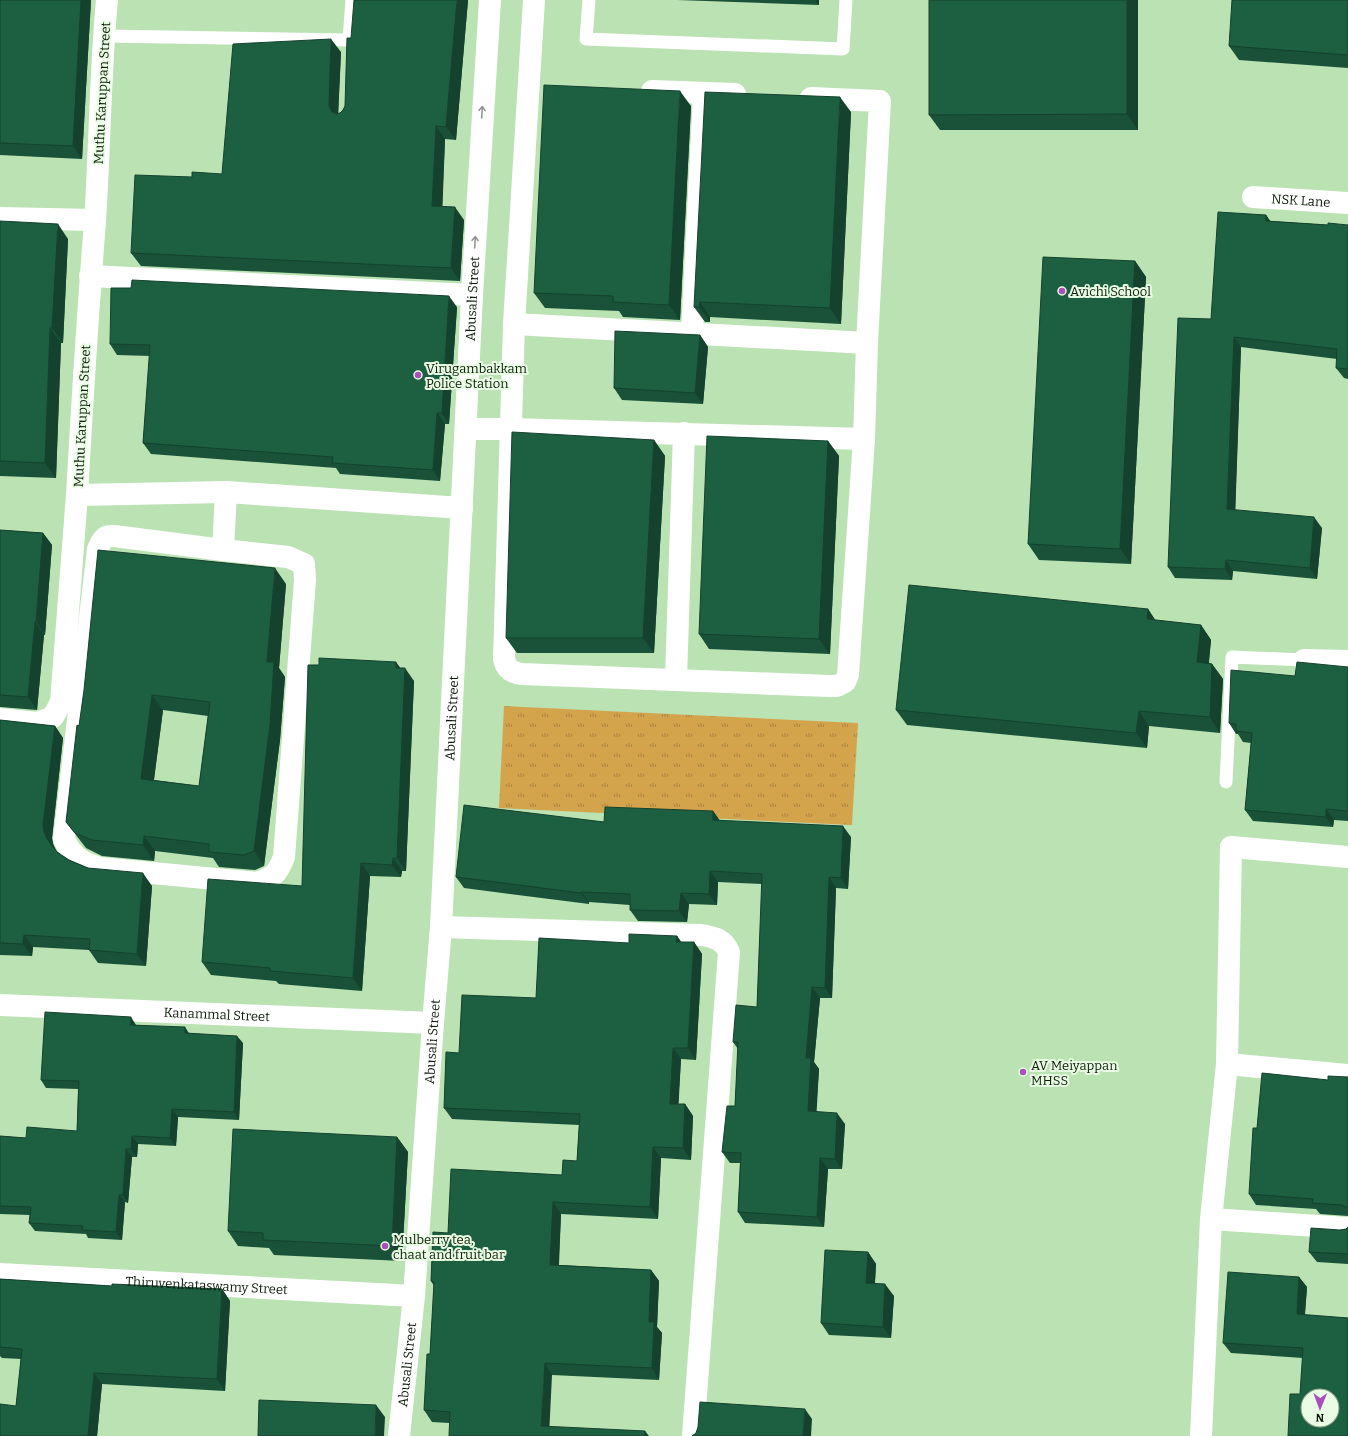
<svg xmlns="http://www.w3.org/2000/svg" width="1348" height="1436" font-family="Bitter,serif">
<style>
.park{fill:url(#park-tufts)}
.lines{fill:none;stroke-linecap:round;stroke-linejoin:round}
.lane{stroke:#fff;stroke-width:13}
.street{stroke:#fff;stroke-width:22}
.secondary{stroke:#fff;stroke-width:22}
.wall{fill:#195238;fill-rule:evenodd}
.shaded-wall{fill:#14422e}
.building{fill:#1d5f41;stroke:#14422e;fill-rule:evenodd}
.oneway{stroke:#929891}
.poi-dot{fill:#a84fbc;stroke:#e9fde4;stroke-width:1.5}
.labels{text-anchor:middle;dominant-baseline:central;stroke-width:4;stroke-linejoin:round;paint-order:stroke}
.street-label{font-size:13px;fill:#0d1b0a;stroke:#e9fde4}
.poi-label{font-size:13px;fill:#0d1b0a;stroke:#e9fde4;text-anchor:start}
</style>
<defs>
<pattern id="park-tufts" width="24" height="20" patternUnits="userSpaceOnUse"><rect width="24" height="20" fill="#d4a44d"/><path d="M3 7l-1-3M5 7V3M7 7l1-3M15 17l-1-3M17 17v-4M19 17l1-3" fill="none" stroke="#aa853e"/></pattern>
</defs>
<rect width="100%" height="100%" fill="#bae2b2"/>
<path class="park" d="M504 706 858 723 852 825 499 808Z"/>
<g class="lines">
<g class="lane">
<path d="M589 0 586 39 843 49 846 0"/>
<path d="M104 36 349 40 352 0"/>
<path d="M1226 782 1232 657 1304 660"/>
</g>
<g class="street">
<path d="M107 0C100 73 100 147 95 221 88 312 82 404 77 495L226 492 462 508"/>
<path d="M534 0 514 324 504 659C506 669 512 673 522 674L829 686H837L845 682 848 675 864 439"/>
<path d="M652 91 735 94"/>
<path id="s1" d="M1253 197 1348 203"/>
<path d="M0 218 95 220"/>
<path d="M90 276 472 295"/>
<path d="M514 324 867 343 880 101 811 98"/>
<path d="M692 333 704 93"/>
<path d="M466 429H511L864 439 867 343"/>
<path d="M223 550 122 537C107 535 104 534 98 549L64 839C72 857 82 863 100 868L257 883C274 876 277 875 284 857L305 580 304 564 288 557 223 550 226 492"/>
<path d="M1304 660 1348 661"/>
<path d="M676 679 684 433"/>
<path d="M0 719 37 723 53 717 61 702 77 495"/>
<path d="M441 927 701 935C714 937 723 939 729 952L693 1436"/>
<path id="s2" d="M0 1005 433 1023"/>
<path d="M1227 1064 1348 1075"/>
<path d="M1211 1219 1348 1228"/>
<path id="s3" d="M0 1274 414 1296"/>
<path d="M1201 1436 1211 1219 1227 1064 1231 847 1348 857"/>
</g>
<path class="secondary" id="s4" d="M399 1436 414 1296 433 1023 441 927 472 295 490 0"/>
</g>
<g class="wall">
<path d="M0 0H91L82 159 0 155Z"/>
<path d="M468 0 456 140 445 139 442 206 464 220 460 281 141 266 131 253 192 177 222 174 341 52 338 113H340L343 110 345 106 351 38Z"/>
<path d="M677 0H819V5Z"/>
<path d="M929 0H1138V130H940L929 115Z"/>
<path d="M1348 0V68L1239 60 1229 46Z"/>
<path d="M691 106 680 320 623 317 619 311 545 308 534 293Z"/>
<path d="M851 112 841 324 710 317V322H705L694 307Z"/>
<path d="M1266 215 1270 221 1328 225H1348V379L1344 378 1336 368 1337 359 1241 347 1235 510 1322 528 1317 579 1233 571 1232 580 1175 578 1168 567 1211 319Z"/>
<path d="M0 221 68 239 63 343H61L56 478 0 476Z"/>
<path d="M1135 261 1146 277 1131 564 1039 560 1028 544Z"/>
<path d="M457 307 449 424H445L440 481 340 474 336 468 151 454 143 443 150 356 117 355 110 344Z"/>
<path d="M700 335 708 347 703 404 622 400 614 388Z"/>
<path d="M654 440 665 456 654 653H517L506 638Z"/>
<path d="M828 441 839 456 830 654 709 649 699 634Z"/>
<path d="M0 530 43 533 52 545 45 635H44L37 710 0 707Z"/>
<path d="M286 584 279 668 285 677 280 740 264 866 255 870 219 867 213 858 155 851 154 861 102 856 86 848 66 822 79 726ZM163 710 208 716 199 786 154 780Z"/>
<path d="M1148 609 1155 620 1201 625 1211 640 1209 663 1212 664 1223 679 1220 733 1149 726 1147 748 907 725 896 710Z"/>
<path d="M1348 667V821L1334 820 1333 827 1253 821 1245 810 1251 743 1243 742 1238 734H1236L1229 723 1295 676Z"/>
<path d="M400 668 414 681 406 871H402L401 877 370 876 362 991 279 984 276 981 211 975 202 962 302 886Z"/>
<path d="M0 720 55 726 63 738 52 838 53 844 57 852 69 860 88 868 152 886 146 966 98 963 89 950 33 947 32 956 0 955Z"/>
<path d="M713 811 719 820 851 837 848 889 836 888 832 998H820L814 1062 819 1069 816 1111 845 1124 842 1169H828L824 1227 745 1223 738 1212 740 1163H730L722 1152 735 1106 738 1049 733 1042 757 1007 762 884 718 882 717 905 689 904 687 922 638 921 630 910V905L589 902V904L464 888 456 877 604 822Z"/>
<path d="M677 936 681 942H694L702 954 696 1060 681 1059 678 1104H685L693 1116 691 1160 661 1158 658 1219 561 1214 559 1265 651 1270 659 1281 657 1327 662 1333 659 1380 552 1375 449 1423 432 1422 424 1410 430 1354 434 1286 431 1281 448 1233 562 1175 577 1161 579 1125 452 1119 444 1108 459 1053 536 998 629 943Z"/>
<path d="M136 1025 189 1033 243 1043 239 1120 178 1117 176 1146 138 1144 137 1157H132L128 1203 125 1202 122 1240 88 1238 86 1234 35 1231 29 1223 30 1215 0 1214V1136L26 1138 77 1131 78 1089 46 1088 41 1080Z"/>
<path d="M1348 1077V1216L1320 1214 1316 1209 1256 1205 1249 1194 1257 1128 1328 1080Z"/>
<path d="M397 1137 408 1152 402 1261 274 1255 269 1248 238 1246 228 1231Z"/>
<path d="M1348 1227V1264L1317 1262 1309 1252 1340 1230 1346 1229Z"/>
<path d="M868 1252 876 1264 875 1284 894 1296 891 1338 829 1335 821 1323Z"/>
<path d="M1299 1277 1307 1287 1305 1315 1348 1318 1300 1394 1303 1358 1231 1353 1223 1343Z"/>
<path d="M0 1279 112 1286 222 1289 230 1301 225 1391 102 1384 97 1436H0L16 1406 21 1359 2 1358 0 1356Z"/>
</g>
<g class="shaded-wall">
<path d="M81 0H91L82 159 73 146Z"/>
<path d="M457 0H468L456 140 446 127Z"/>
<path d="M815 0H819V5Z"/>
<path d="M1127 0H1138V130L1127 114Z"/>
<path d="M331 39 341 52 338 119 332 112 329 106Z"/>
<path d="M680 91 691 106 680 320 669 305Z"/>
<path d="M840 97 851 112 841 324 830 308Z"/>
<path d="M436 126 445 139 442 219 432 206Z"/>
<path d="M455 207 464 220 460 281 451 268Z"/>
<path d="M1266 215 1273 225 1266 221Z"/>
<path d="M58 224 68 239 63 343 52 328Z"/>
<path d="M1135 261 1146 277 1131 564 1120 549Z"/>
<path d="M449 296 457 307 449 424 442 413Z"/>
<path d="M700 302 710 317V322L699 307Z"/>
<path d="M50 328 61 343 56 478 45 463Z"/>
<path d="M700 335 708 347 703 404 695 393Z"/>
<path d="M1234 337 1241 347 1235 520 1227 509Z"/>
<path d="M437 413 445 424 440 481 433 470Z"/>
<path d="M654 440 665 456 654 653 643 638Z"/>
<path d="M828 441 839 456 830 654 819 639Z"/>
<path d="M1314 517 1322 528 1317 579 1310 568Z"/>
<path d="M43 533 52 545 45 635 36 622Z"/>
<path d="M1226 560 1233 571 1232 580 1225 569Z"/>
<path d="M275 568 286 584 279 668 285 677 280 740 264 866 254 851 267 662Z"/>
<path d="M1148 609 1158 624 1147 619Z"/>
<path d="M35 622 44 635 37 710 28 697Z"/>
<path d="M1201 625 1211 640 1207 677 1197 662Z"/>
<path d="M396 662 405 674V668L414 681 406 871 397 858Z"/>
<path d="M1212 664 1223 679 1220 733 1210 717Z"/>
<path d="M152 695 163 710 152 794 141 779Z"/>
<path d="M1139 711 1149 726 1147 748 1136 733Z"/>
<path d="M55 726 63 738 52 838 53 844 56 851 47 839 44 832 43 825Z"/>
<path d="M1326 809 1334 820 1333 827 1326 817Z"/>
<path d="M713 811 721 822 713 820Z"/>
<path d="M843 826 851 837 848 889 841 878Z"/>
<path d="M144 836 155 851 154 861 143 845Z"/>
<path d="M393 858 402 871 401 877 392 865Z"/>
<path d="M361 863 370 876 362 991 353 978Z"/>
<path d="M710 871 718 882 717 905 709 894Z"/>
<path d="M143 873 152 886 146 966 137 954Z"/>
<path d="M829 877 836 888 832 998 825 988Z"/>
<path d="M581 892 589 902V904L581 893Z"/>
<path d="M681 893 689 904 687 922 679 911Z"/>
<path d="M24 935 33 947 32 956 23 944Z"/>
<path d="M677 936 685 947 676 942Z"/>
<path d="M694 942 702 954 696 1060 688 1048Z"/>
<path d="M812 987 820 998 814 1062 819 1069 816 1122 808 1111 806 1058Z"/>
<path d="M131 1017 136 1025V1033L130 1025Z"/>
<path d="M185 1027 190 1035 185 1033Z"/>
<path d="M237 1036 243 1043 239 1120 234 1112Z"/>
<path d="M673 1048 681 1059 678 1115 670 1104Z"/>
<path d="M685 1104 693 1116 691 1160 683 1148Z"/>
<path d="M172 1109 178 1117 176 1146 170 1138Z"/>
<path d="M837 1113 845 1124 842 1169 835 1159Z"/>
<path d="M132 1136 138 1144 137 1157 131 1149Z"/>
<path d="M397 1137 408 1152 402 1261 392 1246Z"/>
<path d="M653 1147 661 1158 658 1219 650 1207Z"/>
<path d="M126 1149 132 1157 128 1203 123 1195Z"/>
<path d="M820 1158 828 1169 824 1227 817 1217Z"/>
<path d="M119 1195 125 1202 122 1240 116 1232Z"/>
<path d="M553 1202 561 1214 558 1276 550 1265Z"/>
<path d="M868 1252 876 1264 874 1295 866 1283Z"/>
<path d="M651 1270 659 1281 657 1327 662 1333 659 1380 652 1368 649 1322Z"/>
<path d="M1299 1277 1307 1287 1304 1324 1297 1314Z"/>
<path d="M885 1284 894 1296 891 1338 883 1327Z"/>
<path d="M222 1289 230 1301 225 1391 217 1379Z"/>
<path d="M545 1363 552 1375 549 1436 541 1426Z"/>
<path d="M94 1373 102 1384 97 1436H88Z"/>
<path d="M376 1405 385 1417 384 1436H375Z"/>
<path d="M805 1409 812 1419 811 1436H803Z"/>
<path d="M645 1431 649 1436H645Z"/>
</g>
<g class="building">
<path d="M0 0H81L73 146 0 143Z"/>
<path d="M354 0H457L446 127 436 126 432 206 455 207 451 268 131 253 135 175 192 177V172L222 174 233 44 331 39 329 106 332 112 336 114 340 113 343 110 345 106 347 38H351Z"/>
<path d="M929 0H1127V114L929 115Z"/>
<path d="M1232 0H1348V55L1229 46Z"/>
<path d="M544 85 680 91 669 305 613 302V296L534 293Z"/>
<path d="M705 92 840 97 830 308 700 302 699 307H694Z"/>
<path d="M1218 212 1266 215V221L1328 225V223L1348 225V369L1336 368 1337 349 1234 337 1227 509 1314 517 1310 568 1226 560 1225 569 1168 567 1178 318 1211 319Z"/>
<path d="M0 221 58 224 52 328H50L45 463 0 461Z"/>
<path d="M1043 257 1135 261 1120 549 1028 544Z"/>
<path d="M132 280 449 296 442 413H437L433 470 332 463 333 457 143 443 150 345 110 344 111 288H131Z"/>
<path d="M615 331 700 335 695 393 614 388Z"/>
<path d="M512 432 654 440 643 638H506Z"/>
<path d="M707 436 828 441 819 639 699 634Z"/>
<path d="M0 530 43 533 36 622H35L28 697 0 695Z"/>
<path d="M98 550 275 568 267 662H274L270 725 254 851 244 855 209 852V844L144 836 143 845 92 840 75 833 66 822 77 725 79 726 84 690ZM152 695 210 702 199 786 141 779Z"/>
<path d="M909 585 1148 609 1147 619 1201 625 1197 662 1212 664 1210 717 1139 711 1136 733 896 710Z"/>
<path d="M319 658 396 662V668H405L397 858H393L392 865 361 863 353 978 270 971V968L202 962 208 879 302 886 308 665H319Z"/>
<path d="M1297 662 1348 667V811L1326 809V817L1245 810 1252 733 1236 731V724L1229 723 1231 670 1295 676Z"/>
<path d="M0 720 55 726 43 825 44 832 47 839 57 852 69 860 88 868 143 873 137 954 89 950 90 939 24 935 23 944 0 943Z"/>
<path d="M464 805 604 822 605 807 713 811V820L843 826 841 878 829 877 825 988 812 987 806 1058H811L808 1111 837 1113 835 1159 820 1158 817 1217 738 1212 741 1153 722 1152 727 1106H735L738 1042H733L736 1005 757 1007 762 874 710 871 709 894 681 893 679 911 630 910V894L581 892V893L456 877Z"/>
<path d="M629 934 677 936 676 942H694L688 1048H673L670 1104H685L683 1148 653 1147 650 1207 553 1202 550 1265 651 1270 649 1322H654L652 1368 545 1363 541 1426 645 1431V1436H449L450 1412 424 1410 427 1354H430L434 1282 431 1281 433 1232 448 1233 451 1169 562 1175 563 1160 577 1161 580 1114 444 1108 446 1052 459 1053 462 995 536 998 539 938 629 943Z"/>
<path d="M45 1012 131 1017 130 1025 185 1027V1033L237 1036 234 1112 172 1109 170 1138 132 1136 131 1149H126L123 1195H119L116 1232 82 1230 83 1226 29 1223 31 1207 0 1206V1136L26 1138 27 1127 77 1131 79 1081 41 1080Z"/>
<path d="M1262 1073 1328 1080V1076L1348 1077V1208L1342 1205 1312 1203 1313 1199 1249 1194 1253 1128H1257Z"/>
<path d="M233 1129 397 1137 392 1246 263 1240V1233L228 1231Z"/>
<path d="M1348 1227V1254L1309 1252 1311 1228 1340 1230 1346 1229Z"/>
<path d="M825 1250 868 1252 866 1283 885 1284 883 1327 821 1323Z"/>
<path d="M1228 1272 1299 1277 1297 1314 1348 1318V1436H1288L1290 1394H1300L1303 1348 1223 1343ZM1308 1396H1332V1420H1308Z"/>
<path d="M0 1279 112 1286V1284L222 1289 217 1379 94 1373 88 1436H0V1404L16 1406 22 1349 0 1347Z"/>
<path d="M259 1400 376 1405 375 1436H258Z"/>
<path d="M700 1402 805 1409 803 1436H692L696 1433 698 1427Z"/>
</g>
<defs><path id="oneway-shaft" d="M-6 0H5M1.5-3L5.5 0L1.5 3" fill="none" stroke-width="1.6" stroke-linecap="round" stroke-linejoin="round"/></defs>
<g class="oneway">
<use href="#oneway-shaft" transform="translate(482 112) rotate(-87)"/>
<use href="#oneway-shaft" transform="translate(475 242) rotate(-87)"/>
</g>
<g class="poi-dot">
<circle cx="1062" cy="291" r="4"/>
<circle cx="418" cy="375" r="4"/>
<circle cx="1023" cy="1072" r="4"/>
<circle cx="385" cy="1246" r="4"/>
</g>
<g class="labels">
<g class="street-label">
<text transform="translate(102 93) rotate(-87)">Muthu Karuppan Street</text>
<text stroke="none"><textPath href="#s1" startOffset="48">NSK Lane</textPath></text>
<text stroke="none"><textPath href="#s4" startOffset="1140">Abusali Street</textPath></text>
<text transform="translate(82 416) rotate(-87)">Muthu Karuppan Street</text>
<text stroke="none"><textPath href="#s4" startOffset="720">Abusali Street</textPath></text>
<text stroke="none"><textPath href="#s2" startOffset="217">Kanammal Street</textPath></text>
<text stroke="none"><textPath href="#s4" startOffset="396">Abusali Street</textPath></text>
<text stroke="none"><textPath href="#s3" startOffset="207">Thiruvenkataswamy Street</textPath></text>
<text stroke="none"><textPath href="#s4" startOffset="72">Abusali Street</textPath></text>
</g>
<g class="poi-label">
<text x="1070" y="291">Avichi School</text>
<text x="426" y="368">Virugambakkam<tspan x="426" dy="15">Police Station</tspan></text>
<text x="1031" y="1065">AV Meiyappan<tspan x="1031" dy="15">MHSS</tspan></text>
<text x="393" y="1239">Mulberry tea,<tspan x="393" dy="15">chaat and fruit bar</tspan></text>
</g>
</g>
<g transform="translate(1320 1408) rotate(181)"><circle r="19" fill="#e9fde4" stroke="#91a38d"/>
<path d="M0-3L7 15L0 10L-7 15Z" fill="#a84fbc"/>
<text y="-6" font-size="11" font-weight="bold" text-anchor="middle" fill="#0d1b0a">N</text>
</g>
</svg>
